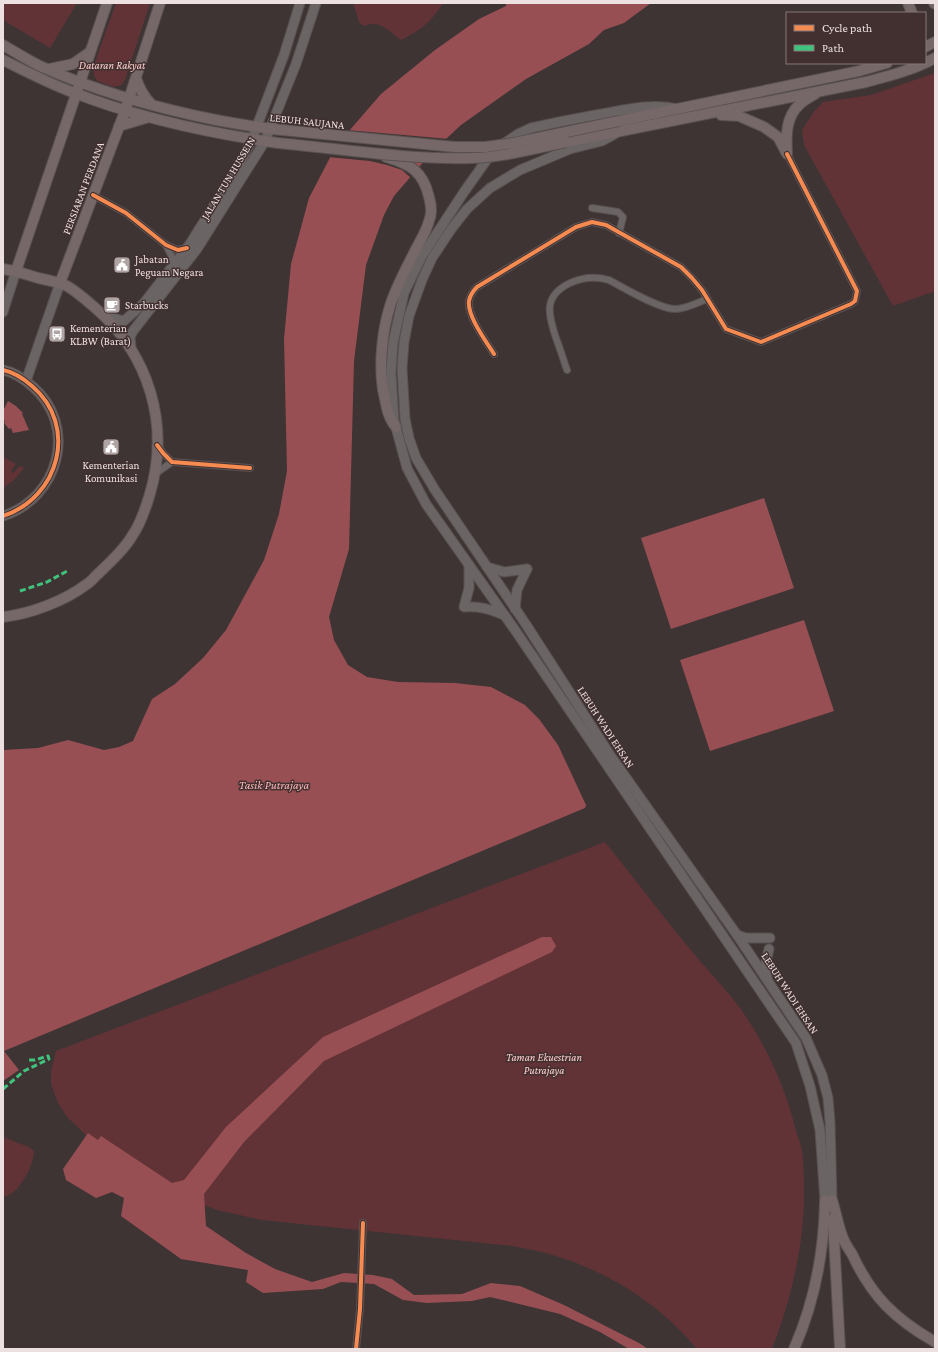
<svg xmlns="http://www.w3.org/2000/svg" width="938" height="1352" font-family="'Crimson Pro',serif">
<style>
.green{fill:#613336}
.water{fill:#984f53}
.pier{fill:#3e3434}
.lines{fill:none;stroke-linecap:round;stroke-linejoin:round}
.street-casing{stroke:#595050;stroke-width:8}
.secondary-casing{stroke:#595050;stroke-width:11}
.primary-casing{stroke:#595050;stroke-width:12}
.street{stroke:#6b6464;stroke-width:6}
.secondary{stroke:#6b6464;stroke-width:9}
.primary{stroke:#766869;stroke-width:10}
.primary-bridge-casing{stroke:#595050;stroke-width:12;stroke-linecap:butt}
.primary-bridge{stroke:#766869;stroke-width:10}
.quiet{stroke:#40c37c;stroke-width:3;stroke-dasharray:6 3;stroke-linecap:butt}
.cycleway-casing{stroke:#423030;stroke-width:6}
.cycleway{stroke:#f68b52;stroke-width:4}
.labels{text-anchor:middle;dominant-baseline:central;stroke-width:3;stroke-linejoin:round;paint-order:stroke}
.park-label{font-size:11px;font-style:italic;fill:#ffd0d0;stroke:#423030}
.street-label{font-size:11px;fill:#ece0e0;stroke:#423030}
.poi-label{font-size:11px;fill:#ece0e0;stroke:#423030;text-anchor:start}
.water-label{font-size:12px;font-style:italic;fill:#fdb8b9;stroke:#423030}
</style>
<rect width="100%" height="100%" fill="#3e3434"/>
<g class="green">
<path d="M3 3H77L50 48 3 20Z"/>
<path d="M116 3H150L125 80 121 85 114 87 97 81 94 75 93 68Z"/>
<path d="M353 3H443C431 22 421 30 401 40 389 32 380 19 364 26L359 22Z"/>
<path d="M935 73V291L893 306 804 145 802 130 813 113 823 102 871 95Z"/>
<path d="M3 457 16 464 11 471 13 473 20 466 24 468 14 480 3 488Z"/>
<path d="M605 842C635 879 664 918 695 955 710 973 726 989 740 1008 765 1043 786 1088 796 1131 798 1137 801 1144 802 1151 810 1218 796 1287 772 1349H697C658 1302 604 1269 546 1253 535 1250 523 1248 512 1246L262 1220 217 1210 185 1198 92 1141 67 1117 58 1103 51 1084V1071L56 1051Z"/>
<path d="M3 1137 29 1147 34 1151C34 1164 22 1186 12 1193 9 1195 6 1196 3 1197Z"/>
</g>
<g class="water">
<path d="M506 3H651L624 23 604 30 589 44 526 79 461 125 432 152 394 196 384 215 366 265 354 361 349 549 329 617 334 640 348 665 367 677 398 682 455 683 491 687 525 705 539 719 558 745 586 805 585 808 4 1051 19 1070 3 1081V750L38 748 68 740 104 750 119 747 133 741 152 699 175 684 203 658 226 630 264 560 279 514 287 471 284 339 291 264 309 198 336 146 381 94 435 50 479 19 506 6Z"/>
<path d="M8 401 16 406 23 413 22 414 29 430 13 433 11 428 9 429 4 423 5 422 3 419V411Z"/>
<path d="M764 498 794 588 671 629 641 538Z"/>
<path d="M804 620 834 711 710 751 680 660Z"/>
<path d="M542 937H551L556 946 552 952 324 1061 244 1142 204 1194 206 1226 246 1253 275 1269 312 1282 344 1273 373 1275 392 1279 414 1295 462 1294 491 1283 520 1286 564 1305 639 1343 648 1349H629L600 1332 560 1314 490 1297 472 1301 427 1303 403 1300 374 1284 341 1282 323 1289 263 1293 246 1282 248 1270 181 1259 121 1216 124 1198 112 1192 96 1198 66 1180 63 1169 88 1133 98 1140 101 1136 172 1183 184 1180 226 1127 323 1037Z"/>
</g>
<path class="pier" d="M347 130 449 139 433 153 413 159 410 162 420 169 412 179 402 170 387 165 370 161 328 157 334 145Z"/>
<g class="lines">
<g class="street-casing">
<g id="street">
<path d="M93 195 126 213 166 245 178 250 186 248"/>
<path d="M592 208 618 212 623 217 619 233"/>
<path d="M166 245 172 257 173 266"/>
<path d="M494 354C486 341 467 316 469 301 470 296 473 291 477 287L576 227 592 222 606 225 681 267 692 278 702 290 726 329 761 342 851 304 855 301 857 291 787 154"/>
<path d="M567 370C563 359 560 348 556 338 548 314 543 296 570 283 583 277 595 276 609 280 624 288 659 309 675 309 686 309 697 303 707 299"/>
<path d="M158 446 163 453 172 462 250 468"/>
<path d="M155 474 172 462"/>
<path d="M356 1349 360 1309 363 1223"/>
</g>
</g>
<g class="secondary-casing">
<g id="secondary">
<path d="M679 109C653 103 628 109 602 114 583 117 564 121 545 125L531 128 518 134 493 151 464 192 422 256 404 293 393 343 391 373 394 420 407 468 426 504 515 630 796 1043 810 1086 820 1130 825 1201"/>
<path d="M615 134 602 141 570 149 520 170 490 188 467 209 452 228 432 258 422 280 409 316 404 342 402 368 405 419 409 438 416 458 435 490 525 623 610 755 737 935 806 1038 822 1075 828 1098 830 1122 832 1200"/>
<path d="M3 312 16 271"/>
<path d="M106 316 124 321 144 303 190 244 241 162 252 139 284 55 300 3"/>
<path d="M131 347 130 337 133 331 197 249 265 141 296 64 316 3"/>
<path d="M3 370C13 372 24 379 32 386 79 426 59 498 3 516"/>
<path d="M26 381 60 283"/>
<path d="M469 565V588L464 607C479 606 490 609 504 615"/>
<path d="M487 567 504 572 527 569"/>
<path d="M515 609 517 590 527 569"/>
<path d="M737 935 746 938H770"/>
<path d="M767 978 766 962 769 949"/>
</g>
</g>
<g class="primary-casing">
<g id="primary">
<path d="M908 3 912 13"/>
<path d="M934 3 935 4"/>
<path d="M3 45C15 52 28 60 40 66 96 91 156 108 216 120 238 124 260 128 282 130"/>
<path d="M925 47 935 42"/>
<path d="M3 60C25 71 48 83 72 92 138 118 208 133 278 143"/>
<path d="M49 69 73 64 90 52"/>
<path d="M136 78C139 88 144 97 152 105"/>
<path d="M721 115 739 116 764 127 778 137 787 154"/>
<path d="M619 121 859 71 887 63"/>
<path d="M119 126 146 118"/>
<path d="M566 142 866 82C889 76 913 70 935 58"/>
<path d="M787 152C786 135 786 117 799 105 804 100 810 97 815 94"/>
<path d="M386 157C410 164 423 171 429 197 431 204 432 214 429 221 426 232 420 241 415 251 406 269 396 287 390 306 382 331 379 365 383 390 386 403 387 417 396 427"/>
<path d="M3 269C15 271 26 274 38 278 48 280 58 282 67 286 77 292 85 299 93 306 150 354 171 426 149 497 145 510 140 525 132 536 124 550 111 561 100 572 95 576 92 581 87 584 65 601 30 614 3 617"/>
<path d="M16 271 107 3"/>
<path d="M60 283 125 111 160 3"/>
<path d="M832 1200C836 1212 838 1226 843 1238 845 1244 849 1249 852 1254 872 1297 895 1319 935 1342"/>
<path d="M833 1219 840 1349"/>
<path d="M794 1349C815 1301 824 1253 825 1201"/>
</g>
</g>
<use href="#street" class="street"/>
<use href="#secondary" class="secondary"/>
<use href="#primary" class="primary"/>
<g class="primary-bridge-casing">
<g id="primary-bridge">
<path d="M282 130 455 147H485L514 143 619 121"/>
<path d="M278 143C342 149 409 160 473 158 504 157 536 148 566 142"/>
</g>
</g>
<use href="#primary-bridge" class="primary-bridge"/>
<g class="quiet">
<path d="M20 591 47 582 69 570"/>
<path d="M3 1089 24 1071 49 1059 48 1056 35 1060H29"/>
</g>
<g class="cycleway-casing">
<g id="cycleway">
<path d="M93 195 126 213 166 245 178 250 187 248"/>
<path d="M494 354C486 341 467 316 469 301 470 296 473 291 477 287L576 227 592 222 606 225 681 267 692 278 702 290 726 329 761 342 851 304 855 301 857 291 787 154"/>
<path d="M3 370C13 372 24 379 32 386 79 426 59 498 3 516"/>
<path d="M157 445 163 453 172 462 250 468"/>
<path d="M356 1349 360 1309 363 1223"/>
</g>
</g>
<use href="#cycleway" class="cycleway"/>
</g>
<defs>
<g id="civic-square" transform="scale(0.9)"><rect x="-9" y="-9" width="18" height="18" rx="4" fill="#afa4a4" stroke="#423030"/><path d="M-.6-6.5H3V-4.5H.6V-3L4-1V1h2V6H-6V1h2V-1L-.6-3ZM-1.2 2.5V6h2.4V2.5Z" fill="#fff"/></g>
<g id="cafe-square" transform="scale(0.9)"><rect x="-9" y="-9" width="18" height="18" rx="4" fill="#afa4a4" stroke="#423030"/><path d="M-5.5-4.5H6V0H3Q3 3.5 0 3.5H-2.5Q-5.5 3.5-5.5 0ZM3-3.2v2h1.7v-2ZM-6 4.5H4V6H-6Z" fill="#fff"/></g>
<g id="bus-square" transform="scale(0.9)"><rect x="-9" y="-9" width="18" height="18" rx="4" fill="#afa4a4" stroke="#423030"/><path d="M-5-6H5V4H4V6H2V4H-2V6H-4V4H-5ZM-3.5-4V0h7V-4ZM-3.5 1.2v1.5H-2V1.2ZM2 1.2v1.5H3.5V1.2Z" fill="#fff"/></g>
</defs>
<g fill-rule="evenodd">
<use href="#civic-square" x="122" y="265"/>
<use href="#cafe-square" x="112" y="305"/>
<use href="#bus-square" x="57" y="334"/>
<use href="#civic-square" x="111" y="447"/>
</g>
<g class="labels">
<g class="park-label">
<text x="112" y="65">Dataran Rakyat</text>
<text x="544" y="1057">Taman Ekuestrian<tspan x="544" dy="13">Putrajaya</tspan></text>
</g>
<g class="street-label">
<text transform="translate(307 121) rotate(6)">LEBUH SAUJANA</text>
<text transform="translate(228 178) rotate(-59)">JALAN TUN HUSSEIN</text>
<text transform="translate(83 188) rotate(-69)">PERSIARAN PERDANA</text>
<text transform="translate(606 727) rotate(57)">LEBUH WADI EHSAN</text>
<text transform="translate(790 993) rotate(57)">LEBUH WADI EHSAN</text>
</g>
<g class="poi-label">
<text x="135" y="259">Jabatan<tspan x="135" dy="13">Peguam Negara</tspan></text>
<text x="125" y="305">Starbucks</text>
<text x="70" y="328">Kementerian<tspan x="70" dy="13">KLBW (Barat)</tspan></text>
<text x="111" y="465" text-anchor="middle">Kementerian<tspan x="111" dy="13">Komunikasi</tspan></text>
</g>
<g class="water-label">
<text x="274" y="785">Tasik Putrajaya</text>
</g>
</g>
<rect width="938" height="1352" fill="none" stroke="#ece0e0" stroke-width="8"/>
<rect x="786" y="12" width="140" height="52" fill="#423030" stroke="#867676"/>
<rect x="794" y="25" width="20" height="6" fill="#f68b52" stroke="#867676"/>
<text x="822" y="32" font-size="12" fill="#ece0e0">Cycle path</text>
<rect x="794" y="45" width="20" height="6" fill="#40c37c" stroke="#867676"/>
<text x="822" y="52" font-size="12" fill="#ece0e0">Path</text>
</svg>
